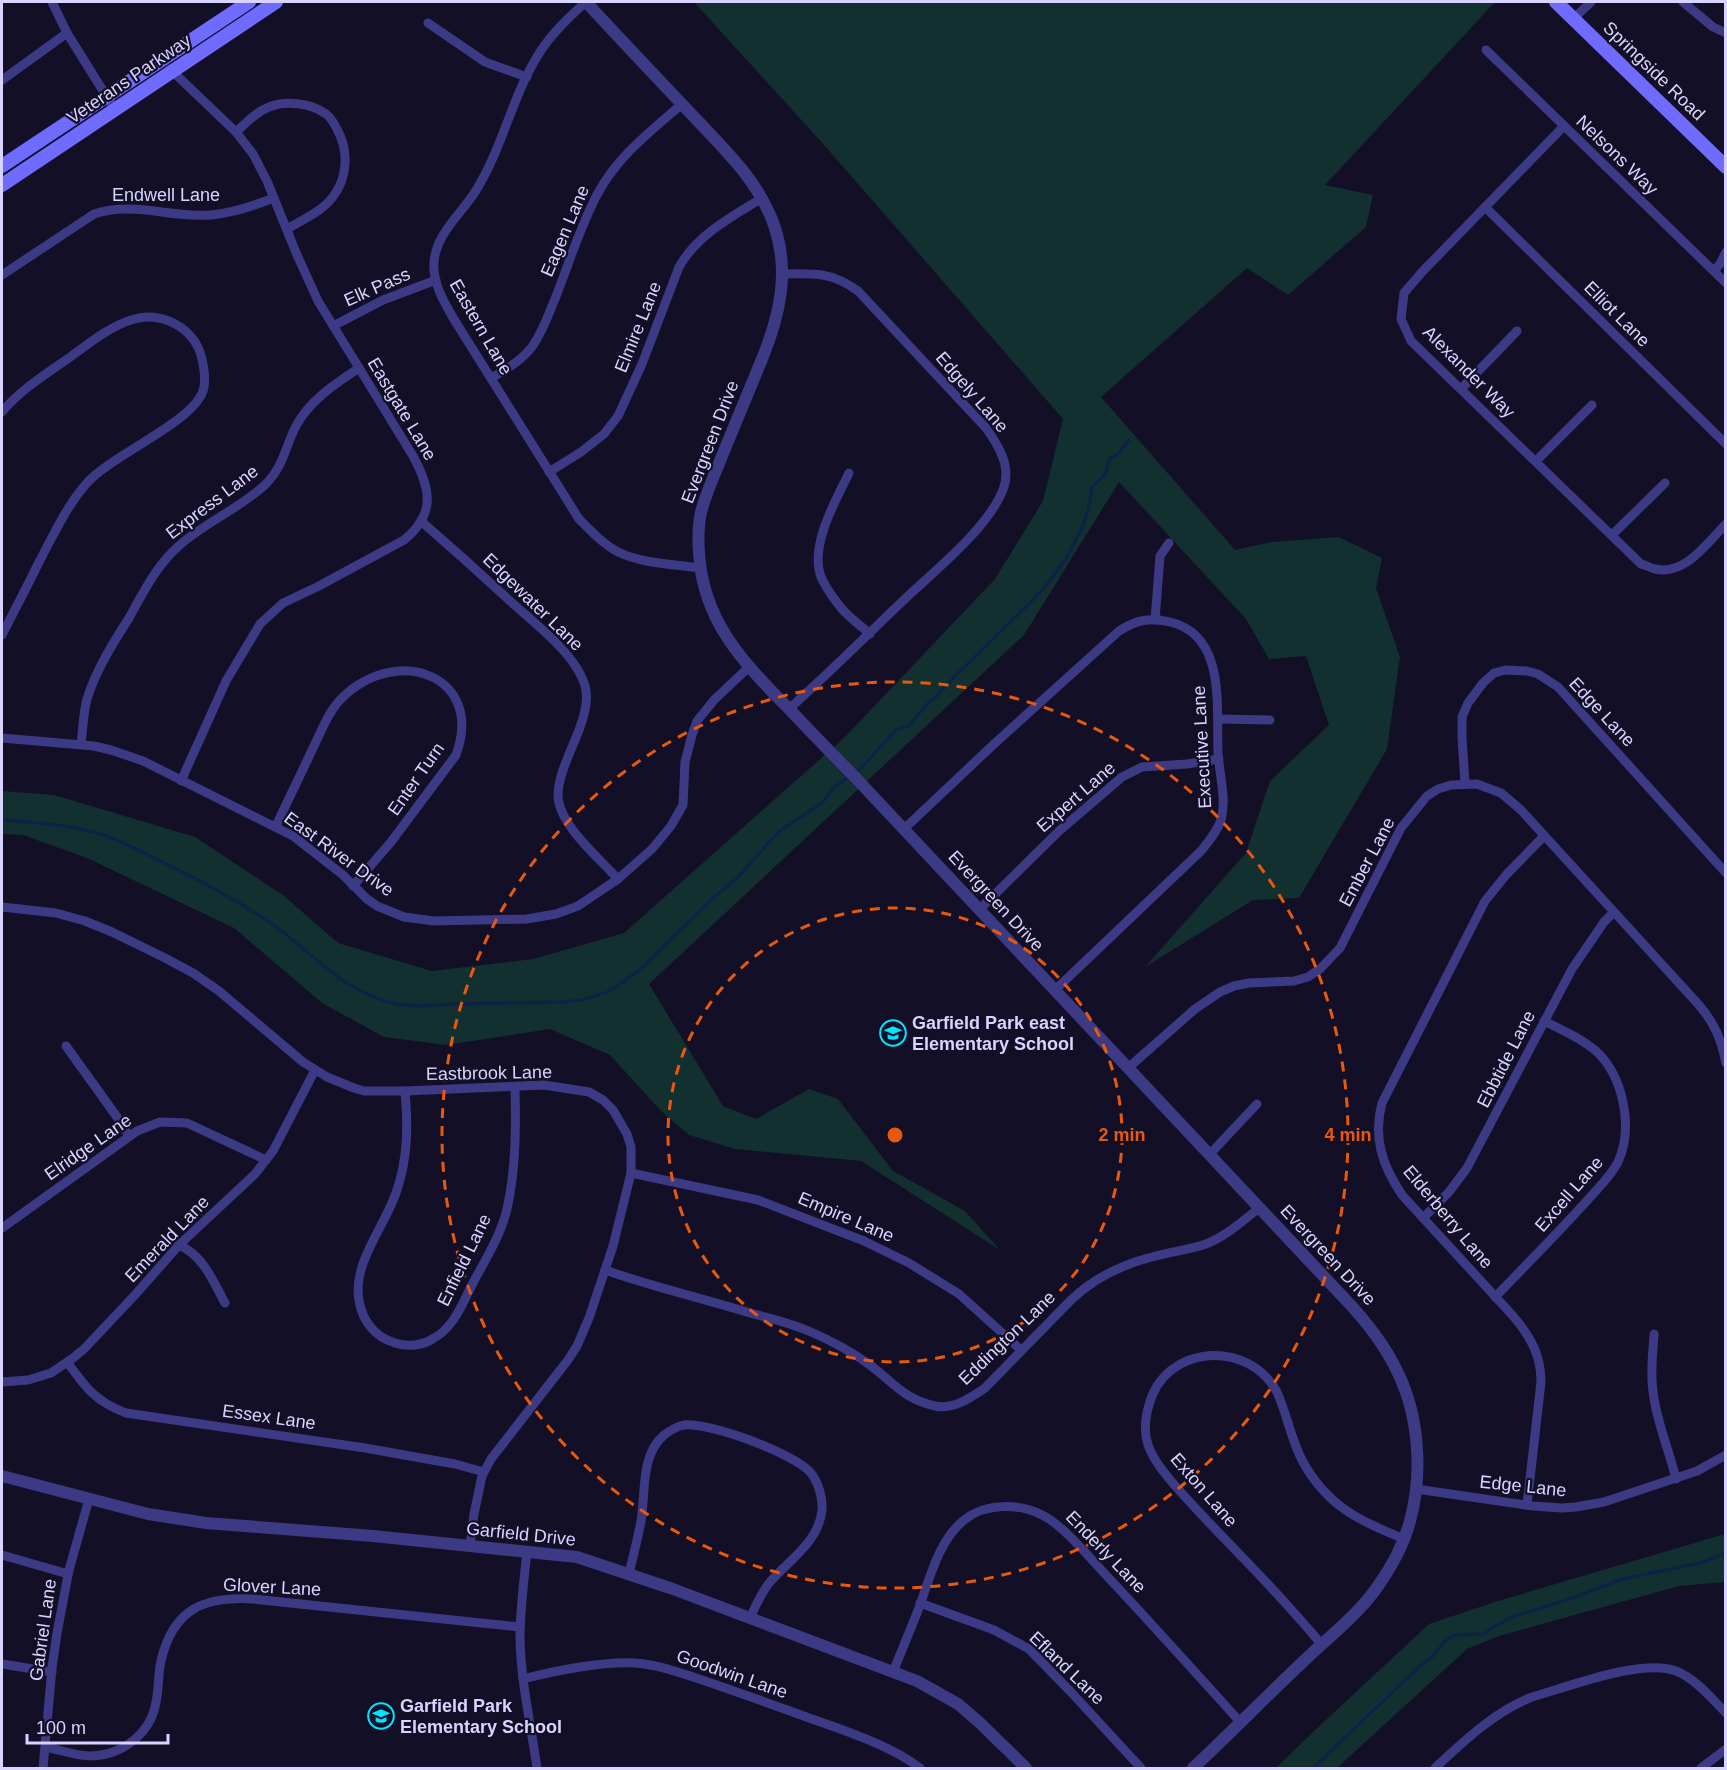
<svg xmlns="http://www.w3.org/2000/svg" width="1727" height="1770" font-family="Helvetica,sans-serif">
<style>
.green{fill:#12302f}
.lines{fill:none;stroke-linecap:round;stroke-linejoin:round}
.stream{stroke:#0c2248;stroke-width:3}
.minor{stroke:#3d3a85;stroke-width:9}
.tertiary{stroke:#3d3a85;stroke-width:12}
.secondary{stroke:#6f6bff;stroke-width:14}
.ring{fill:none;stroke:#e8590c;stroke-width:3;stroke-dasharray:10 8}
.labels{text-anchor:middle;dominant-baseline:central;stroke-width:4.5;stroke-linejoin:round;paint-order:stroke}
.street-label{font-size:18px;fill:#d9d4ff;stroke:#130f26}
.poi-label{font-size:18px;font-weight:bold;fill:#d9d4ff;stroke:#130f26;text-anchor:start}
.centre{fill:#e8590c;stroke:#130f26;stroke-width:3}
.ring-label{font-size:18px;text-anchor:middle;font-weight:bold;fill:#e8590c;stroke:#130f26;stroke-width:4.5;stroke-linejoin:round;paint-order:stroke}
</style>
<rect width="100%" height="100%" fill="#130f26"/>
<g class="green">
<path d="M694 2H1495L1325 185 1373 195 1366 227 1288 295 1247 268 1101 397 1235 550 1272 542 1339 537 1382 558 1376 588 1400 657 1387 749 1299 898 1253 900 1145 967 1246 853 1270 781 1329 725 1306 656 1269 659 1246 619 1119 482 1024 635 649 984 723 1106 756 1119 809 1089 838 1099 893 1171 965 1211 1000 1250 861 1161 735 1149 689 1135 661 1111 610 1055 550 1029 446 1045 384 1037 322 1003 234 928 87 858 23 835 2 834V791L54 795 195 837 284 896 338 943 432 971 533 959 624 933 845 737 995 579 1043 501 1063 419 825 146Z"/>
<path d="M1725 1534V1582L1679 1586 1499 1636 1467 1649 1337 1768H1276L1314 1731 1429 1624 1498 1601Z"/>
</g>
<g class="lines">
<g class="stream">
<path d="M854 773 863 766 896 730 910 725 924 707 937 696 955 676 1030 603 1048 583 1066 558 1082 528 1088 510 1092 487C1104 476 1107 476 1109 459L1118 454 1129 440"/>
<path d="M2 820C40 823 79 825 115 839 167 864 224 891 272 924 311 951 341 990 389 1002 409 1008 432 1005 453 1004 489 1003 526 1003 563 1002L581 1000 608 992 640 970 711 900 739 876 772 839 780 831 822 803 833 788 849 777"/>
<path d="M1313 1768 1418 1668 1434 1655 1446 1640 1455 1635 1484 1634 1493 1627 1512 1617 1570 1599 1622 1579 1700 1563 1726 1553"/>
</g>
<g class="minor">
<path d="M52 2 67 33 115 110"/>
<path d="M586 2C569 17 553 32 540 52 512 95 503 148 475 192 461 214 436 234 434 262 432 283 445 304 455 321L579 519C591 531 603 544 618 552 643 564 674 564 701 568"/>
<path d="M1683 2 1713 27 1726 33"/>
<path d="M1574 18 1591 2"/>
<path d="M428 23 485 62 527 77"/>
<path d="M1486 50 1726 283"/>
<path d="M170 69 236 132 253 154 267 181 297 255 318 301 413 456C431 489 436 514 404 540L317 587 283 603 260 624 226 681 181 781"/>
<path d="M2 80 67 33"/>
<path d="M1564 126 1422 272 1404 293 1401 319 1411 341 1641 564C1646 565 1650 568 1655 569 1685 576 1707 543 1726 524"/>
<path d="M236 132C246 123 256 112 269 107 286 100 311 103 326 114 331 117 334 124 337 129 349 151 348 178 332 198 321 212 302 220 287 229"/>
<path d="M1485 207 1726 444"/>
<path d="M1714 271 1720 264 1726 252"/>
<path d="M783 274C814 273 832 272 858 291L986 428C998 445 1011 465 1004 487 991 525 938 568 908 596 868 634 830 672 789 709"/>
<path d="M2 275 94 214C133 201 171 218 211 215 233 213 253 206 274 198"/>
<path d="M333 326 383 300 436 280"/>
<path d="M491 378C506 370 521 361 531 348 542 334 548 315 555 299 569 264 580 226 598 193 618 156 651 131 682 104"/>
<path d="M1461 389 1517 331"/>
<path d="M2 412C20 390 46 374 69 358 88 344 109 327 131 320 162 310 195 328 202 359 204 368 206 382 203 391 192 423 111 455 86 484 66 507 53 536 39 562 27 587 14 611 2 635"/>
<path d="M1536 461 1592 405"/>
<path d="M549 472 581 452 604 434 618 416 642 364 679 267C697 235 731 217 762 198"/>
<path d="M849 473C836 500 811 543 820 574 824 586 834 599 842 609 850 618 861 626 870 634"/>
<path d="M422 522C452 548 481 574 510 601 534 623 576 654 585 686 589 701 584 716 579 730 572 749 558 775 558 795 558 824 599 858 618 879"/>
<path d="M1612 535 1665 483"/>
<path d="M1155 620 1160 556 1169 543"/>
<path d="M1218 719 1270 720"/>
<path d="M2 738 94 746 111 750 143 761 293 836 343 875 367 899 377 906 404 917 434 921 527 919 556 914 578 906 618 879 652 849 671 826 683 805 685 762 692 735 697 721 714 700 749 667"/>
<path d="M81 744C83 729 83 714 87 699 96 670 113 643 129 618 144 591 157 564 181 544 208 521 242 507 267 483 284 465 285 447 296 426 310 400 335 384 359 368"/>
<path d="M1465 783 1462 738V717L1468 703 1483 683 1494 673 1505 670 1527 671 1538 674 1558 687 1726 873"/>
<path d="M276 826C288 800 301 774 313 748 322 730 329 710 343 697 398 644 485 676 456 755L391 842 353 886"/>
<path d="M904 829 993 745 1119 631C1136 620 1150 617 1170 622 1227 635 1216 709 1218 752 1219 774 1227 799 1221 820 1217 832 1209 841 1201 851L1055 990"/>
<path d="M2 907 56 913 85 921 112 932 165 958 193 973 219 991 303 1062 327 1077 354 1088 364 1091H405L544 1085 589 1092 603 1100 613 1110 627 1134 631 1147V1173L613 1246 589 1318 577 1346 568 1360 491 1459 482 1476 474 1514 470 1546"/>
<path d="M979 910 1059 831 1122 777 1142 767 1187 764 1219 759"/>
<path d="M66 1046 117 1117 129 1136"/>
<path d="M1128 1068 1195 1009 1220 992 1234 986 1249 983 1294 981 1308 977 1320 969 1340 948 1401 828 1427 796 1438 789 1451 785 1477 784 1501 793 1521 810 1699 1005C1715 1024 1721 1039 1726 1063"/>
<path d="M405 1091C408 1126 408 1157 397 1190 386 1225 352 1263 359 1300 362 1321 375 1337 395 1343 407 1347 423 1346 434 1338 440 1335 447 1328 451 1323 460 1312 466 1296 473 1283 485 1260 501 1235 507 1209 516 1168 516 1128 515 1087"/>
<path d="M1209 1155 1257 1104"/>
<path d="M631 1173 758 1200 864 1241 909 1263 959 1294 1021 1350"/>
<path d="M1423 1218 1449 1192 1467 1168 1572 969 1604 922 1614 912"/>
<path d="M2 1228 137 1131 160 1122 187 1123 266 1160"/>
<path d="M179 1245C203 1255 213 1281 225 1303"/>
<path d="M605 1270C653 1287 702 1298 750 1313 770 1318 791 1323 811 1332 832 1341 852 1352 870 1365 894 1383 904 1399 935 1406 953 1410 970 1398 985 1388L1071 1300C1094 1278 1120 1265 1152 1257 1170 1252 1188 1250 1206 1244 1226 1236 1243 1221 1259 1208"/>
<path d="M1495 1297C1528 1263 1561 1230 1593 1194 1602 1184 1612 1174 1618 1162 1634 1127 1623 1076 1596 1051 1581 1038 1562 1030 1544 1021"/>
<path d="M1654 1334C1653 1353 1650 1372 1653 1391 1656 1421 1669 1449 1676 1479"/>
<path d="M68 1363C86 1388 96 1402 126 1413L365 1448 455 1464 484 1472"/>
<path d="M2 1382 28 1380 51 1373 73 1358 84 1349 134 1296 179 1245 255 1174 273 1151 315 1070"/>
<path d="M1416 1489 1533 1506 1562 1508 1576 1507 1604 1502 1697 1471 1726 1455"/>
<path d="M1527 1505 1541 1382C1541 1355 1531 1338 1514 1317L1402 1195C1382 1165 1373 1138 1382 1103L1485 901 1506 875 1544 836"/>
<path d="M527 1551C524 1580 520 1610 520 1639 521 1683 531 1725 537 1768"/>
<path d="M2 1555 68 1574"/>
<path d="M629 1574C633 1556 638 1538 641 1521 646 1492 640 1456 664 1435 669 1431 678 1426 684 1425 709 1422 793 1453 810 1472 818 1481 823 1498 822 1510 819 1542 789 1560 770 1582 761 1593 756 1605 750 1618"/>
<path d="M920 1603 994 1630 1029 1649 1070 1691 1141 1768"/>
<path d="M1322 1645C1297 1615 1271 1587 1245 1560 1223 1537 1200 1514 1179 1490 1167 1477 1154 1462 1148 1445 1144 1432 1145 1418 1149 1405 1165 1344 1248 1339 1277 1392 1287 1414 1291 1440 1303 1462 1328 1507 1359 1520 1404 1539"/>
<path d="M2 1664 52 1672"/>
<path d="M893 1672C901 1652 909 1633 917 1613 929 1582 937 1542 964 1520 985 1503 1019 1503 1042 1515 1063 1525 1089 1557 1105 1574 1151 1623 1196 1673 1241 1723"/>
<path d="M523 1679C554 1671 603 1661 635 1663 663 1665 689 1676 714 1684 739 1693 763 1701 787 1710 827 1725 887 1742 920 1768"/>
<path d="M46 1747C60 1750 76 1756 91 1756 123 1755 151 1733 156 1702 159 1688 158 1674 161 1661 173 1609 204 1596 253 1599L520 1627"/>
<path d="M43 1768 52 1668 57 1633 69 1570 89 1499"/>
<path d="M1435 1768C1464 1741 1494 1712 1532 1697 1568 1687 1642 1658 1676 1671 1696 1679 1711 1698 1726 1713"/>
<path d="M1701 1768 1726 1749"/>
</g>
<g class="tertiary">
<path d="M586 2C622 41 659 80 696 119 726 151 759 182 774 225 790 271 780 315 762 359 749 391 735 424 722 456 715 474 706 493 701 512 698 526 698 539 699 553 703 623 745 664 791 711 811 732 831 753 852 774L1345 1299C1366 1321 1385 1345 1398 1373 1419 1416 1423 1474 1410 1521 1404 1544 1392 1566 1378 1586 1363 1608 1341 1627 1321 1645 1277 1685 1236 1728 1193 1768"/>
<path d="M2 1476 148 1514 206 1523 373 1536 577 1557 673 1589 917 1681 958 1704 980 1723 1026 1768"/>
</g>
<g class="secondary">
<path d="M1556 2 1726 167"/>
<path d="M2 166 249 2"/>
<path d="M2 185 276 2"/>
</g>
</g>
<g class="ring">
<circle cx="895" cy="1135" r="227"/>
<circle cx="895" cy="1135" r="453"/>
</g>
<defs>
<g id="school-ring" transform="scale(1.35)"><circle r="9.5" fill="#130f26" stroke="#00e5ff" stroke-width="1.5"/><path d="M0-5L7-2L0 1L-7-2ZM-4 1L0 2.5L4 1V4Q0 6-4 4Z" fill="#00e5ff"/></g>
</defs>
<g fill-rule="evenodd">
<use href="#school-ring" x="893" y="1033"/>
<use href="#school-ring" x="381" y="1716"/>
</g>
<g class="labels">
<g class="street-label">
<text transform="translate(1654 71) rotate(44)">Springside Road</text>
<text transform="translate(129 79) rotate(-34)">Veterans Parkway</text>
<text transform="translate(1617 155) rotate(44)">Nelsons Way</text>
<text x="166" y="195">Endwell Lane</text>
<text transform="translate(565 231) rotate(-67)">Eagen Lane</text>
<text transform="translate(377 287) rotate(-24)">Elk Pass</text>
<text transform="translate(1617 314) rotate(45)">Elliot Lane</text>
<text transform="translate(481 327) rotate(60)">Eastern Lane</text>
<text transform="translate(638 327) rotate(-68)">Elmire Lane</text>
<text transform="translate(1469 372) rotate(45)">Alexander Way</text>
<text transform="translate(972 392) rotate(49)">Edgely Lane</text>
<text transform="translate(402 409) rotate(59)">Eastgate Lane</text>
<text transform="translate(710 442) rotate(-69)">Evergreen Drive</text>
<text transform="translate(212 502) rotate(-37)">Express Lane</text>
<text transform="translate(533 602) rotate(44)">Edgewater Lane</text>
<text transform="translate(1602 712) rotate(47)">Edge Lane</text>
<text transform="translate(1202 747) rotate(-93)">Executive Lane</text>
<text transform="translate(416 779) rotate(-55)">Enter Turn</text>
<text transform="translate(1076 797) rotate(-41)">Expert Lane</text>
<text transform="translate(339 854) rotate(36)">East River Drive</text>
<text transform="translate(1367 862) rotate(-62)">Ember Lane</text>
<text transform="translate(996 901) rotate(47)">Evergreen Drive</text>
<text transform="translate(1506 1059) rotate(-63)">Ebbtide Lane</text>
<text transform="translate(489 1073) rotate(-1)">Eastbrook Lane</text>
<text transform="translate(88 1147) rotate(-35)">Elridge Lane</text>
<text transform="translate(1569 1194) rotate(-49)">Excell Lane</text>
<text transform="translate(846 1217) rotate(23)">Empire Lane</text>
<text transform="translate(1448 1217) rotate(50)">Elderberry Lane</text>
<text transform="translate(167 1239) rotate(-46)">Emerald Lane</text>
<text transform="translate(1328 1255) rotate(47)">Evergreen Drive</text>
<text transform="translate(464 1260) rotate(-64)">Enfield Lane</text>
<text transform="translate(1007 1338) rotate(-44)">Eddington Lane</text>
<text transform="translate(269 1417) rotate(8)">Essex Lane</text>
<text transform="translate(1523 1486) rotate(6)">Edge Lane</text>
<text transform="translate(1204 1490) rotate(49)">Exton Lane</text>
<text transform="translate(521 1534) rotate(6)">Garfield Drive</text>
<text transform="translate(1106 1552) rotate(46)">Enderly Lane</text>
<text transform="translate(272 1587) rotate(3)">Glover Lane</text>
<text transform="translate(43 1630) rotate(-82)">Gabriel Lane</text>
<text transform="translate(1067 1668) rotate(44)">Efland Lane</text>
<text transform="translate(732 1674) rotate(19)">Goodwin Lane</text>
</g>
<g class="poi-label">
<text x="912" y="1023">Garfield Park east<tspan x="912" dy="21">Elementary School</tspan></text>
<text x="400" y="1706">Garfield Park<tspan x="400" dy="21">Elementary School</tspan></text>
</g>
</g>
<circle cx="895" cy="1135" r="9" class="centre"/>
<g class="ring-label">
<text x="1122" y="1141">2 min</text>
<text x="1348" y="1141">4 min</text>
</g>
<rect width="1727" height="1770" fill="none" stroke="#d9d4ff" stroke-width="6"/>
<path d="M27 1734v9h141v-9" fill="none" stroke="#d9d4ff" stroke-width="3"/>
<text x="36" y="1734" font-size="18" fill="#d9d4ff" stroke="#130f26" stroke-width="4.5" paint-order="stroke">100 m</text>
</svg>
